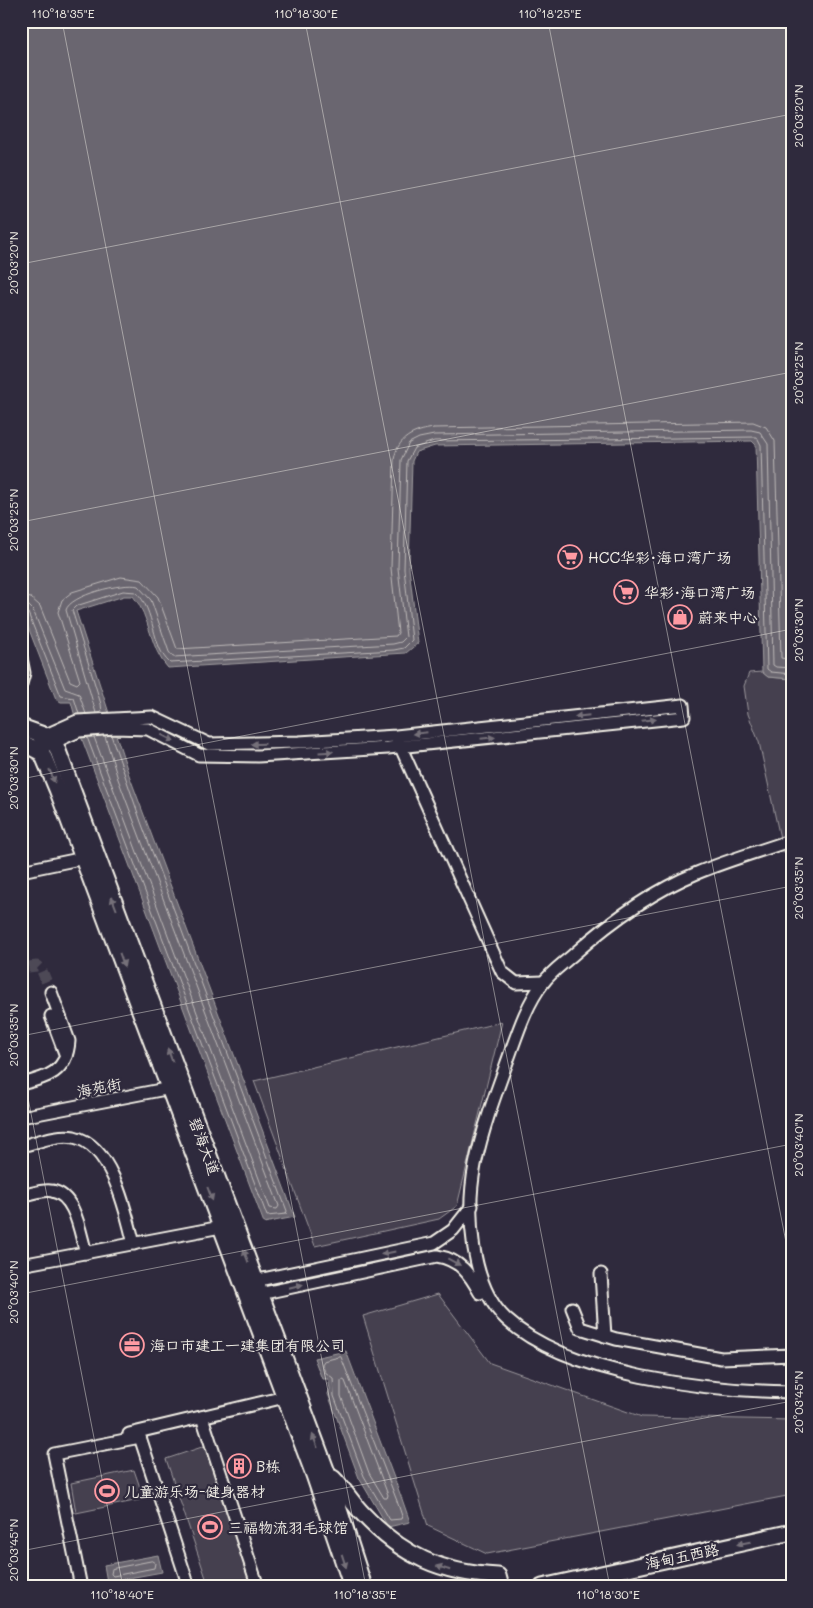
<svg xmlns="http://www.w3.org/2000/svg" width="813" height="1608" font-family="Mali,'LXGW WenKai TC',sans-serif">
<style>
.green{fill:#454050;stroke:#9c989c}
.water{fill:#6a6670;stroke:#a19ea0}
.lines{fill:none;stroke-linecap:round;stroke-linejoin:round}
.shore{stroke:#bdb9b8;stroke-width:1}
.minor-tunnel{stroke:#4d4857;stroke-width:11;stroke-dasharray:11 5.5;stroke-linecap:butt}
.minor-casing{stroke:#f4f1e8;stroke-width:15}
.major-casing{stroke:#f4f1e8;stroke-width:19}
.minor{stroke:#2f2a3d;stroke-width:11}
.major{stroke:#2f2a3d;stroke-width:15}
.oneway{fill:#747079}
.ticks{fill:none;stroke:#f4f1e8;stroke-width:1;stroke-opacity:0.45}
.labels{text-anchor:middle;dominant-baseline:central;stroke-width:4.5;stroke-linejoin:round;paint-order:stroke}
.poi-label{font-size:15px;fill:#f4f1e8;stroke:#2f2a3d;text-anchor:start}
.street-label{font-size:15px;fill:#f4f1e8;stroke:#2f2a3d}
.neatline{fill:none;stroke:#f4f1e8;stroke-width:2}
.ticks-label{font-size:12px;text-anchor:middle;fill:#f4f1e8}
</style>
<rect width="100%" height="100%" fill="#2f2a3d"/>
<filter id="ink" filterUnits="userSpaceOnUse"><feTurbulence type="fractalNoise" baseFrequency=".02" numOctaves="2"/><feDisplacementMap in="SourceGraphic" scale="10" xChannelSelector="R" yChannelSelector="G"/><feConvolveMatrix kernelMatrix="1 2 1 2 8 2 1 2 1" color-interpolation-filters="sRGB"/></filter>
<g filter="url(#ink)">
<g class="green">
<path d="M762 672 768 677 792 679V849L783 852 759 742 748 714 744 686 749 673Z"/>
<path d="M502 1022 457 1206 439 1219 315 1246 254 1081Z"/>
<path d="M438 1294 490 1363 642 1417 792 1420V1495L487 1554 428 1526 363 1316Z"/>
<path d="M205 1446 253 1587H209L166 1459Z"/>
<path d="M134 1470 144 1499 76 1513 71 1483Z"/>
</g>
<g class="water">
<path d="M21 21H792V679L768 677 762 672 756 445 752 441 435 446 416 452 412 461 409 568 418 643 406 653 168 668C149 648 151 617 133 596H124L76 611 129 775 295 1217 264 1223 79 731 71 702H61L56 699 21 609Z"/>
<path d="M346 1351 402 1499 410 1522 388 1527 359 1478 328 1394 330 1389 328 1379H322L314 1358Z"/>
<path d="M158 1555 162 1572 107 1582 104 1565Z"/>
</g>
<g class="lines">
<g class="shore">
<path d="M21 596 31 598 40 606 70 681 77 684 80 681 58 612 62 600 72 592 121 577 142 580 158 597 177 649 396 636 398 633 391 568 394 460C397 438 413 431 434 428L753 422 766 427 775 441 781 658 792 660"/>
<path d="M21 604 28 605 33 610 65 689 79 694 86 714"/>
<path d="M21 610 28 613 61 696 74 698 79 714"/>
<path d="M96 713 66 610C70 595 123 582 138 586L151 600 169 652 173 657 393 644 401 642 406 637 398 568 401 460 409 443 419 438 434 435 751 430 760 432 768 444 773 665 776 667 792 668"/>
<path d="M102 713 101 704 72 610 76 606 123 591 136 592C156 611 151 647 170 663L394 650 404 648 412 640 404 569 407 461 414 448 434 441 757 437 761 445 767 669 771 672 792 674"/>
<path d="M87 737 267 1216 286 1214 287 1211 141 822 111 735"/>
<path d="M94 737 270 1208 277 1209 279 1206 118 779 105 736"/>
<path d="M341 1357 397 1501 402 1516 401 1519 390 1520 364 1476 334 1396 333 1378 325 1372 322 1364 324 1361Z"/>
<path d="M343 1380 345 1381 388 1495 387 1498H384L369 1473 341 1396V1382Z"/>
<path d="M152 1561 155 1563 154 1568 113 1576 111 1574 112 1569Z"/>
</g>
<path class="minor-tunnel" d="M28 967 37 966 42 971 51 992"/>
<g class="minor-casing">
<g id="minor">
<path d="M21 658 24 673 21 684"/>
<path d="M398 741 502 972 516 983 543 982"/>
<path d="M37 750 79 731 114 728 148 729 199 755 258 756 388 748 684 717 683 705 396 736 299 742 209 744 152 717 77 721 39 738"/>
<path d="M792 840C760 851 728 860 697 873 653 891 610 922 574 954 564 963 551 972 543 983 525 1006 516 1038 506 1065 494 1098 482 1131 475 1165 466 1211 470 1285 506 1319 568 1376 710 1391 792 1392"/>
<path d="M21 871 84 858"/>
<path d="M51 1016 66 1056"/>
<path d="M21 1084C47 1078 67 1072 69 1041L51 992"/>
<path d="M21 1117 176 1087"/>
<path d="M21 1146C38 1142 57 1134 74 1137 112 1145 126 1212 134 1244"/>
<path d="M21 1196C31 1194 43 1189 52 1191 76 1195 80 1234 86 1253"/>
<path d="M21 1265 221 1227"/>
<path d="M601 1274 605 1336"/>
<path d="M249 1282 434 1243 453 1230 472 1206"/>
<path d="M255 1295 437 1256C460 1260 469 1273 480 1293"/>
<path d="M572 1308 580 1328 616 1339 721 1358 792 1355"/>
<path d="M202 1417 258 1587"/>
<path d="M129 1434 285 1397"/>
<path d="M81 1587 54 1454 140 1437 189 1587"/>
</g>
</g>
<g class="major-casing">
<g id="major">
<path d="M21 727 49 737 55 743 327 1472 364 1587"/>
<path d="M21 742 42 753 57 789 314 1475 352 1587"/>
<path d="M333 1478C344 1489 352 1503 363 1514 402 1556 441 1573 498 1576L501 1587"/>
<path d="M542 1587 792 1532"/>
</g>
</g>
<use href="#minor" class="minor"/>
<use href="#major" class="major"/>
</g>
<defs><path id="oneway-solid" d="M-6-.8H1V-3.2L6.5 0L1 3.2V.8H-6Z" transform="scale(1.25)"/></defs>
<g class="oneway">
<use href="#oneway-solid" transform="translate(582 716) rotate(174)"/>
<use href="#oneway-solid" transform="translate(649 720) rotate(-6)"/>
<use href="#oneway-solid" transform="translate(420 733) rotate(174)"/>
<use href="#oneway-solid" transform="translate(168 738) rotate(27)"/>
<use href="#oneway-solid" transform="translate(488 738) rotate(-6)"/>
<use href="#oneway-solid" transform="translate(258 744) rotate(179)"/>
<use href="#oneway-solid" transform="translate(326 752) rotate(-4)"/>
<use href="#oneway-solid" transform="translate(52 776) rotate(68)"/>
<use href="#oneway-solid" transform="translate(114 903) rotate(-111)"/>
<use href="#oneway-solid" transform="translate(122 960) rotate(70)"/>
<use href="#oneway-solid" transform="translate(170 1055) rotate(-110)"/>
<use href="#oneway-solid" transform="translate(210 1194) rotate(69)"/>
<use href="#oneway-solid" transform="translate(388 1253) rotate(168)"/>
<use href="#oneway-solid" transform="translate(246 1256) rotate(-111)"/>
<use href="#oneway-solid" transform="translate(454 1262) rotate(28)"/>
<use href="#oneway-solid" transform="translate(296 1286) rotate(-13)"/>
<use href="#oneway-solid" transform="translate(315 1441) rotate(-111)"/>
<use href="#oneway-solid" transform="translate(744 1543) rotate(168)"/>
<use href="#oneway-solid" transform="translate(344 1561) rotate(72)"/>
<use href="#oneway-solid" transform="translate(443 1568) rotate(-163)"/>
</g>
</g>
<path class="ticks" d="M62 21 366 1587M305 21 610 1587M548 21 792 1273M792 21V22M21 264 792 114M21 522 792 372M21 779 792 629M21 1036 792 886M21 1062 123 1587M21 1294 792 1144M21 1551 792 1401"/>
<defs>
<g id="supermarket-ring" transform="scale(1.25)"><circle r="9.5" fill="#2f2a3d" stroke="#ff9aa2" stroke-width="1.5"/><path d="M-6-5.5h2.5l.6 2H6L4.5 2H-2.5L-4.4-4H-6ZM-1.5 3.2a1.3 1.3 0 1 0 .1 0ZM3 3.2a1.3 1.3 0 1 0 .1 0Z" fill="#ff9aa2"/></g>
<g id="shop-ring" transform="scale(1.25)"><circle r="9.5" fill="#2f2a3d" stroke="#ff9aa2" stroke-width="1.5"/><path d="M-5-2.5h2.3a2.7 3.5 0 0 1 5.4 0H5L5.5 6h-11ZM-1.5-2.5h3a1.5 2.3 0 0 0-3 0Z" fill="#ff9aa2"/></g>
<g id="office-ring" transform="scale(1.25)"><circle r="9.5" fill="#2f2a3d" stroke="#ff9aa2" stroke-width="1.5"/><path d="M-6-3h4V-5.5h4V-3h4V5H-6ZM-1-4.5V-3h2v-1.5ZM-6 0V1H6V0Z" fill="#ff9aa2"/></g>
<g id="building-ring" transform="scale(1.25)"><circle r="9.5" fill="#2f2a3d" stroke="#ff9aa2" stroke-width="1.5"/><path d="M-4-6H4V6H1V3H-1V6H-4ZM-2.5-4.3h1.7v1.8h-1.7ZM.8-4.3h1.7v1.8H.8ZM-2.5-1h1.7V.8h-1.7ZM.8-1h1.7V.8H.8Z" fill="#ff9aa2"/></g>
<g id="stadium-ring" transform="scale(1.25)"><circle r="9.5" fill="#2f2a3d" stroke="#ff9aa2" stroke-width="1.5"/><path d="M0-5a6.5 5 0 1 0 0 10a6.5 5 0 1 0 0-10ZM-3.5-1.8h7v3.6h-7Z" fill="#ff9aa2"/></g>
</defs>
<g fill-rule="evenodd">
<use href="#supermarket-ring" x="570" y="557"/>
<use href="#supermarket-ring" x="626" y="592"/>
<use href="#shop-ring" x="680" y="617"/>
<use href="#office-ring" x="132" y="1345"/>
<use href="#building-ring" x="239" y="1466"/>
<use href="#stadium-ring" x="107" y="1491"/>
<use href="#stadium-ring" x="210" y="1527"/>
</g>
<g class="labels">
<g class="poi-label">
<text x="588" y="557">HCC华彩·海口湾广场</text>
<text x="644" y="592">华彩·海口湾广场</text>
<text x="698" y="617">蔚来中心</text>
<text x="150" y="1345">海口市建工一建集团有限公司</text>
<text x="256" y="1466">B栋</text>
<text x="124" y="1491">儿童游乐场-健身器材</text>
<text x="228" y="1527">三福物流羽毛球馆</text>
</g>
<g class="street-label">
<text transform="translate(99 1087) rotate(-11)">海苑街</text>
<text transform="translate(205 1146) rotate(70)">碧海大道</text>
<text transform="translate(682 1556) rotate(-12)">海甸五西路</text>
</g>
</g>
<rect width="813" height="1608" fill="none" stroke="#2f2a3d" stroke-width="55"/>
<rect x="28" y="28" width="758" height="1552" class="neatline"/>
<g class="ticks-label">
<text x="63" y="18">110°18'35"E</text>
<text x="306" y="18">110°18'30"E</text>
<text x="550" y="18">110°18'25"E</text>
<text transform="translate(799 116) rotate(-90)" y="4">20°03'20"N</text>
<text transform="translate(14 263) rotate(-90)" y="4">20°03'20"N</text>
<text transform="translate(799 373) rotate(-90)" y="4">20°03'25"N</text>
<text transform="translate(14 520) rotate(-90)" y="4">20°03'25"N</text>
<text transform="translate(799 630) rotate(-90)" y="4">20°03'30"N</text>
<text transform="translate(14 778) rotate(-90)" y="4">20°03'30"N</text>
<text transform="translate(799 888) rotate(-90)" y="4">20°03'35"N</text>
<text transform="translate(14 1035) rotate(-90)" y="4">20°03'35"N</text>
<text transform="translate(799 1145) rotate(-90)" y="4">20°03'40"N</text>
<text transform="translate(14 1292) rotate(-90)" y="4">20°03'40"N</text>
<text transform="translate(799 1402) rotate(-90)" y="4">20°03'45"N</text>
<text transform="translate(14 1550) rotate(-90)" y="4">20°03'45"N</text>
<text x="122" y="1599">110°18'40"E</text>
<text x="365" y="1599">110°18'35"E</text>
<text x="608" y="1599">110°18'30"E</text>
</g>
</svg>
